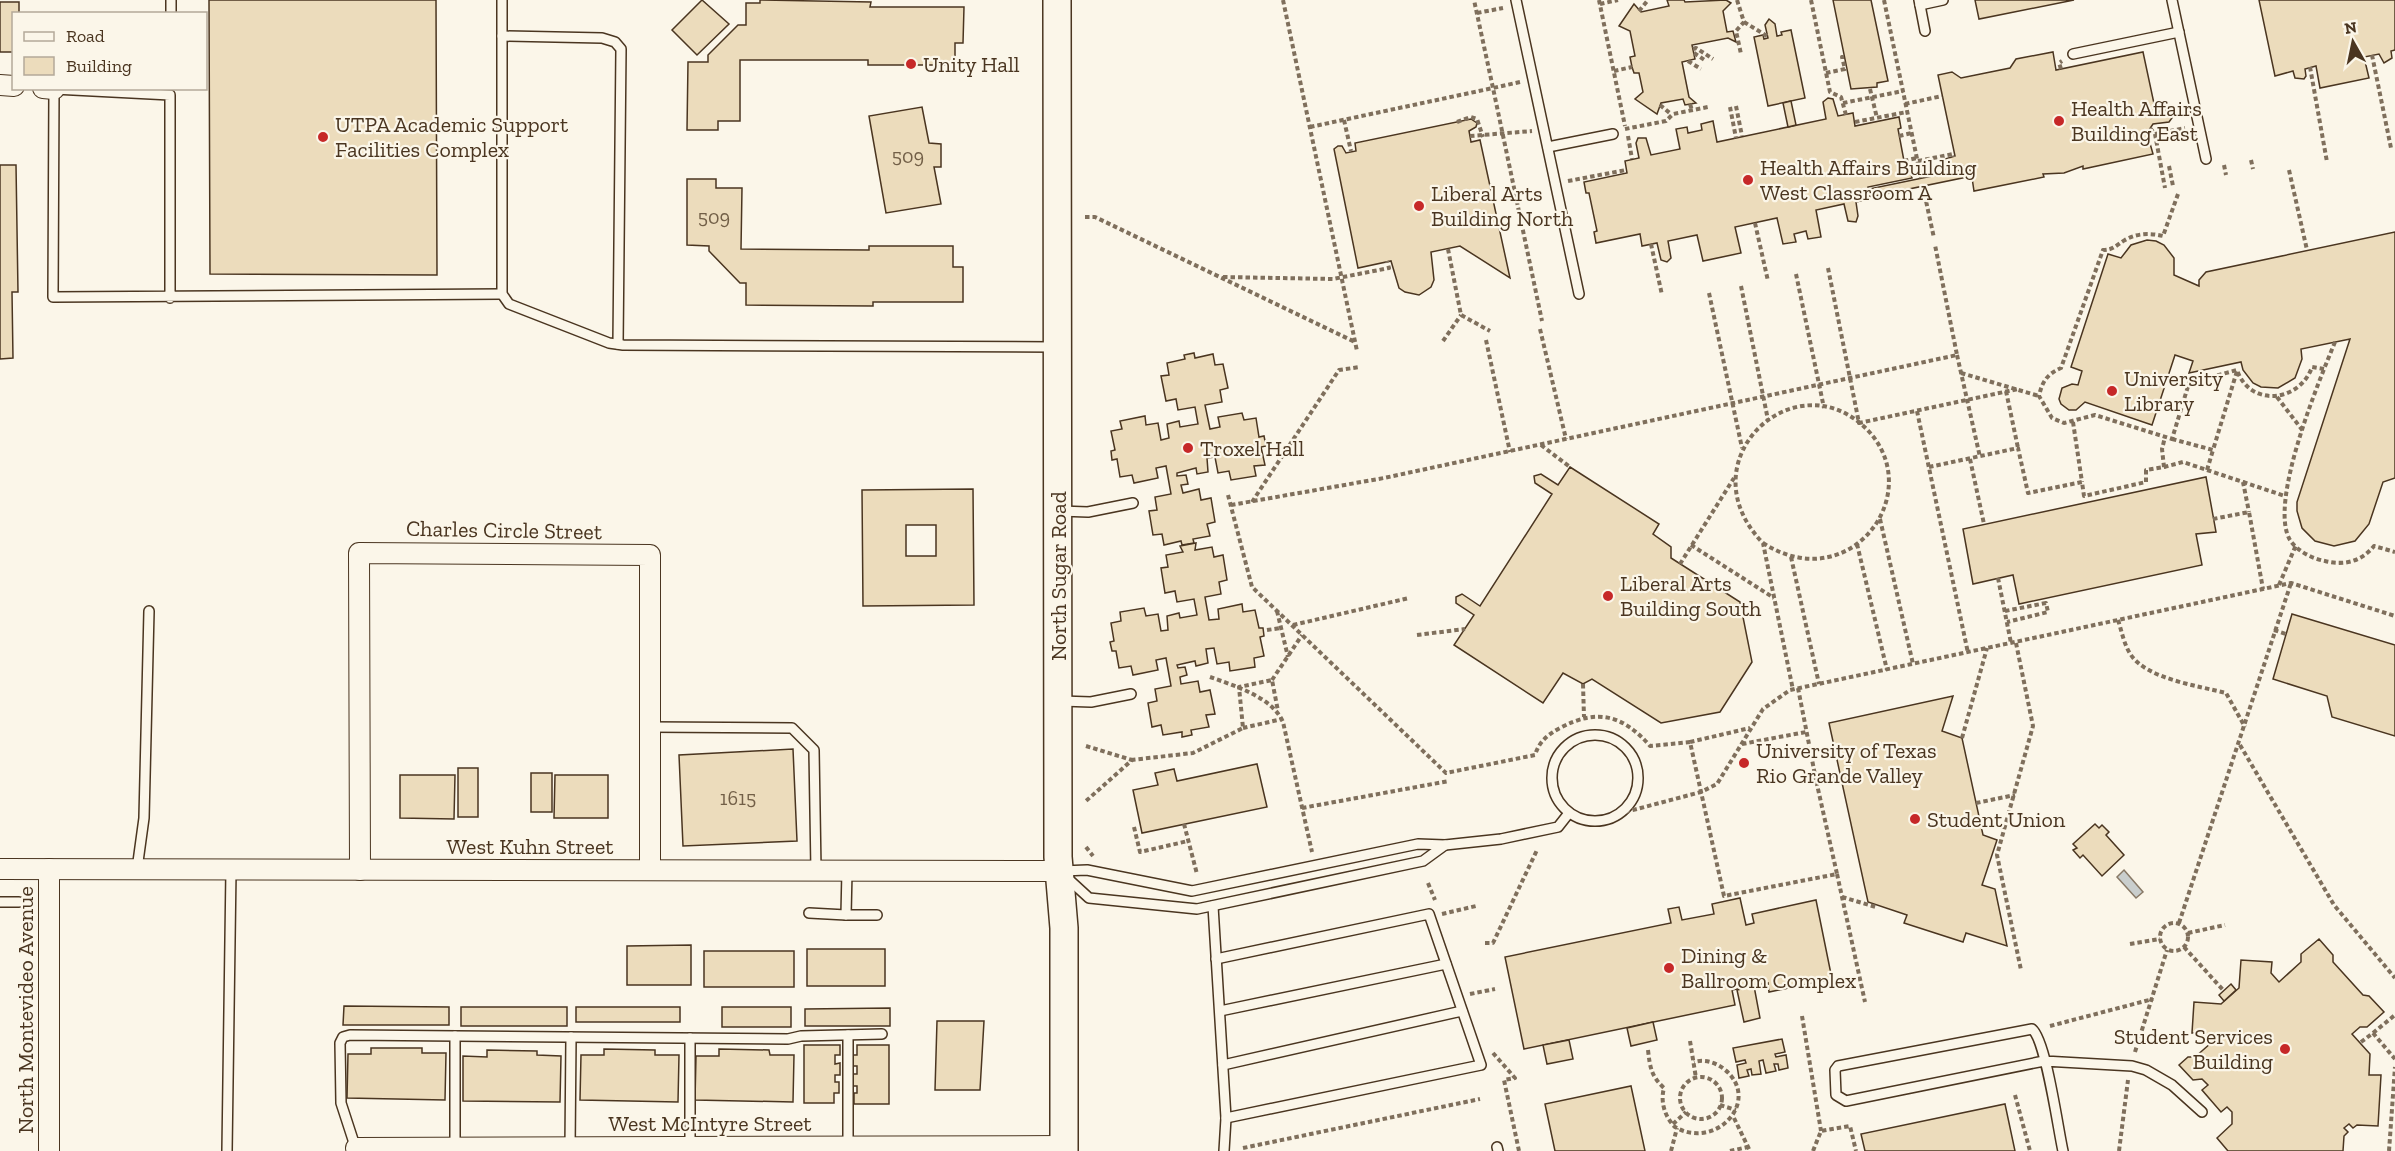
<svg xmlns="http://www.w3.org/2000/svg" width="2395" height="1151" font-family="'Zilla Slab',serif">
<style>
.water{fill:#c9cecd;stroke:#887966;stroke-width:1.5}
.building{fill:#ecdcbc;stroke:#4a3520;stroke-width:1.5;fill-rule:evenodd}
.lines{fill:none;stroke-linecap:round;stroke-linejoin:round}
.lane-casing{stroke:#4a3520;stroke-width:12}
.street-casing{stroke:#4a3520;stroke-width:22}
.secondary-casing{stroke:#4a3520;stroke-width:30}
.path{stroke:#7f6f5c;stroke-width:4;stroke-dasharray:4.5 3;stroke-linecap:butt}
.lane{stroke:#fbf6e9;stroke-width:9}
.street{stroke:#fbf6e9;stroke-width:20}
.secondary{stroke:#fbf6e9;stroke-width:27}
.poi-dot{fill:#c62828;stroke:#fbf6e9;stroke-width:2}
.labels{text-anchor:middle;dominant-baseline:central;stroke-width:4.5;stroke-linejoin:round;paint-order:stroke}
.number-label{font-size:20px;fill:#725f47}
.poi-label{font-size:22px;fill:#4a3520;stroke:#fbf6e9;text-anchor:start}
.street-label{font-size:22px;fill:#4a3520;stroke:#fbf6e9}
</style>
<rect width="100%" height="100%" fill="#fbf6e9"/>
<path class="water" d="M2124 870 2143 892 2136 898 2117 877Z"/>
<g class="building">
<path d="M209 0H436L437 275 210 274Z"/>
<path d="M702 0 729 24 697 55 672 30Z"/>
<path d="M760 0 871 2 870 7H964L963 43H955V65H868V60H740V121H718V130H687L688 62H708V55L738 25H746V3H760Z"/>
<path d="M1667 0H1684L1685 2 1726 0 1731 3 1723 11 1727 32 1733 31 1736 42 1728 38 1692 45 1695 59 1682 62 1689 97 1696 103 1685 105 1683 99 1661 103 1657 114 1635 99 1643 92 1639 73H1634L1632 67 1630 57 1635 56 1630 31 1619 26 1634 4 1641 12 1669 6Z"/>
<path d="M1833 0H1871L1888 81 1877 83V87L1851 89Z"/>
<path d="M1975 0H2074L1979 19Z"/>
<path d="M2259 0H2395V50L2391 51 2392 58 2384 63 2379 54 2364 57 2369 78 2320 88 2316 66 2305 69 2306 76 2304 79 2295 78 2293 71 2275 76Z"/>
<path d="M0 2H19V14H14V52H0Z"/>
<path d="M1769 19 1775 24 1777 36 1782 35 1781 32 1791 30 1805 98 1768 106 1754 37 1763 35 1764 39 1768 38 1765 25Z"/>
<path d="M2053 52 2056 70 2143 52 2156 113 2170 111 2174 115 2169 122 2153 124 2147 133 2153 154 2083 169V166L2064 173 2043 174 2044 177 1974 191 1971 171 1963 166 1947 170 1942 168V160L1955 156 1938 75 1952 72 1961 78 2010 68 2016 59Z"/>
<path d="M1828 98 1833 99 1838 116 1853 113 1855 126 1899 117 1901 128 1898 129 1904 161 1906 167H1909L1912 178 1868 187 1870 199 1856 202 1858 216 1856 222 1848 221 1844 204 1816 210 1821 237 1808 239 1806 231 1794 234 1796 242 1783 244 1777 218 1735 227 1741 253 1703 261 1697 235 1668 241 1671 258 1667 262 1661 260 1657 243 1642 246 1640 234 1596 243 1594 232 1597 231 1589 193H1586L1584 182 1627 173 1625 161 1639 158 1636 143 1638 138H1646L1651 155 1680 149 1676 129 1687 127 1688 133 1702 130 1701 124 1713 121 1717 142 1826 119 1823 102Z"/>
<path d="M1791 101 1796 125 1788 127 1783 103Z"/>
<path d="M922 107 929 143 941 144V167H934L941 204 886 213 869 116Z"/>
<path d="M1471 119 1477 123 1476 127 1469 131 1471 142 1480 140 1510 278 1460 246 1431 252 1434 280 1431 287 1419 295 1405 292 1399 288 1391 261 1358 268 1334 149 1338 146H1342L1346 153 1356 151 1355 143Z"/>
<path d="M0 165H16L18 292H12L13 358 0 359Z"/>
<path d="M1963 166 1971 171 1967 177 1870 197 1869 189 1961 170Z"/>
<path d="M687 179H716V188H742L741 249 869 250V246H953V267H963V302H873V306L746 305V283H740L709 251V246L687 245Z"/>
<path d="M2395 232V478L2383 482 2369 524 2355 541 2334 546 2315 541 2302 528 2297 511V502L2350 339 2301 349 2302 359 2295 378 2278 388 2261 387 2253 383 2243 370 2241 362 2189 373 2193 361 2175 355 2152 425 2085 402 2076 410H2069L2061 404 2059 399 2062 388 2072 384 2078 385 2082 371 2071 367 2108 254 2121 258 2131 245 2147 240 2156 241 2164 245 2174 258V275L2199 286V280L2206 272Z"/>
<path d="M1194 353 1195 358 1213 354 1215 365 1223 364 1228 388 1220 390 1222 402 1205 405 1210 429 1220 427 1218 417 1242 413 1244 420 1256 418 1259 437 1264 436 1266 446 1261 447 1265 465 1254 466 1256 476 1231 480 1229 471 1218 473 1215 457 1207 458 1208 472 1197 474 1196 468 1177 473V476L1186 475 1188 484 1181 485 1183 493 1199 489 1201 500 1211 498 1215 522 1207 524 1210 536 1193 539 1194 543 1182 545 1181 541 1164 545 1162 534 1153 535 1149 511 1157 510 1155 497 1171 494 1166 466 1156 468 1158 478 1134 483 1132 475 1120 477 1117 459 1112 460 1111 451 1115 450 1111 431 1122 429 1120 421 1145 416 1146 425 1158 423 1161 440 1169 438 1167 424 1179 421 1180 427 1198 424 1195 407 1178 410 1176 399 1166 401 1161 376 1169 375 1167 363 1185 359 1184 355Z"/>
<path d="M1570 467 1659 524 1653 534 1671 547V558L1740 602 1752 662 1720 712 1661 723 1592 679 1583 684 1563 673 1543 703 1454 645 1474 615 1456 603V597L1462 594 1480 606 1552 494 1535 483 1534 476 1541 474 1558 485Z"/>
<path d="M2206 477 2216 532 2196 534 2202 565 2019 604 2013 575 1973 584 1963 529Z"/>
<path d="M973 489 974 605 863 606 862 490ZM906 525H936V556H906Z"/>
<path d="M1196 543 1195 550 1212 547 1214 557 1223 555 1227 580 1219 582 1221 594 1205 597 1209 620 1219 619 1218 609 1242 604 1243 612 1255 610 1259 628H1263L1264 636 1260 637 1264 656 1254 658 1255 667 1230 671 1229 662 1217 664 1214 648 1206 649 1208 663 1196 666 1195 661 1177 665 1178 668 1185 667 1187 675 1180 677 1181 684 1198 681 1200 692 1210 690 1215 714 1206 715 1209 727 1191 730 1192 735 1182 737V732L1163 735 1161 725 1152 727 1148 703 1157 701 1155 689 1171 686 1166 658 1156 660 1158 670 1133 675 1131 666 1119 668 1116 651H1112L1110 642 1114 641 1111 623 1121 621 1120 612 1144 608 1146 616 1158 614 1161 631 1168 630 1167 616 1179 613 1180 618 1197 615 1194 599 1177 602 1175 591 1165 593 1161 568 1168 567 1166 555 1183 552 1180 546Z"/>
<path d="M2292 614 2395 645V736L2332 717 2327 696 2273 679Z"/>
<path d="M1953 696 1942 731 1962 738 1983 835 1997 840 1982 885 1995 889 2007 946 1966 933 1963 942 1904 923 1907 915 1868 902 1829 723Z"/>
<path d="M793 749 797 841 683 846 679 755Z"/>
<path d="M1257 764 1267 807 1142 833 1133 790 1158 785 1155 773 1174 769 1177 781Z"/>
<rect x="458" y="768" width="20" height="49"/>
<rect x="531" y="773" width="21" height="39"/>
<path d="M400 775H455L454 819 400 818Z"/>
<path d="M555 775H608V818H554Z"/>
<path d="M2095 824 2099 828 2102 825 2109 832 2106 835 2124 855 2102 876 2083 855 2080 858 2073 850 2077 848 2073 844Z"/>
<path d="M1740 898 1746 925 1754 923 1752 914 1816 900 1832 979 1769 992 1768 983 1732 990 1735 1005 1524 1049 1505 957 1671 923 1668 909 1679 907 1682 920 1714 914 1712 904Z"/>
<path d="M2319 939 2333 955V962L2363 995 2369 996 2384 1012 2367 1027H2360L2352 1034 2370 1054 2369 1075H2381L2378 1126 2357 1125 2353 1128 2349 1124 2344 1128 2348 1132 2344 1136 2343 1151H2228L2217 1138 2232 1124V1112L2227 1107 2221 1112 2202 1090 2208 1085 2202 1079 2193 1080 2179 1065 2188 1057H2195L2211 1043 2203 1033H2192L2194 1002 2221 1004 2239 988 2241 960 2272 962 2271 973 2279 982 2301 962V954Z"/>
<path d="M691 945V985H627V946Z"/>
<rect x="807" y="949" width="78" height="37"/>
<rect x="704" y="951" width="90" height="36"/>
<path d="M2231 984 2236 990 2224 1001 2219 995Z"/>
<path d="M1754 986 1760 1018 1744 1022 1737 990Z"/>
<path d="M344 1006 449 1007V1025H343Z"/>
<rect x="461" y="1007" width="106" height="19"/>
<rect x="576" y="1007" width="104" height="15"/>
<rect x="722" y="1007" width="69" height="20"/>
<path d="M890 1008V1026H805V1009Z"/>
<path d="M937 1021H984L980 1090H935Z"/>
<path d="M1653 1022 1657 1040 1631 1046 1627 1028Z"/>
<path d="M1782 1039 1785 1052 1775 1054 1776 1057 1786 1055 1788 1068 1779 1070 1778 1064H1774L1776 1071 1766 1073 1763 1060 1759 1061 1761 1074 1752 1075 1751 1069 1747 1070 1749 1076 1739 1078 1737 1065 1746 1063 1745 1060 1736 1062 1733 1048Z"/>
<path d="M1569 1040 1573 1059 1547 1064 1543 1045Z"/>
<path d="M804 1045H840V1055H835V1064L840 1063V1075H835V1082H839V1093H834V1103H804Z"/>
<path d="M857 1045H889V1104H854V1093H857V1086H853V1074H857V1066H853V1055H857Z"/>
<path d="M371 1048H422V1053H446L445 1100 347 1098 348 1054H371Z"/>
<path d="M604 1049 655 1050V1055H679L678 1102 580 1100 581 1055H604Z"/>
<path d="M719 1049 769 1050 770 1055H794L793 1102 695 1100 696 1056H719Z"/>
<path d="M487 1050 537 1051V1055L561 1056 560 1102 463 1101V1056L487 1057Z"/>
<path d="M1631 1086 1645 1151H1555L1545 1104Z"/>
<path d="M2005 1104 2015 1151H1865L1861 1134Z"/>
</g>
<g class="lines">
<g class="lane-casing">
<g id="lane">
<path d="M502 0V294L509 304 609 343 623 345 1054 347"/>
<path d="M1516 0 1579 294"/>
<path d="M1919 0 1925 31"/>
<path d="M2172 0 2206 159"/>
<path d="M1920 5 1943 0"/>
<path d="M171 14V0"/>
<path d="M502 36 602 38 615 42 621 49 618 344"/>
<path d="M2073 54 2179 32"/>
<path d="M1548 147 1613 134"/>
<path d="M170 298V95L54 89 53 297 502 294"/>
<path d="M1060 511 1088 512 1133 503"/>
<path d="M1061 701 1091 702 1131 694"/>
<path d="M650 727 792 728 814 750 816 870"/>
<circle cx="1595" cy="778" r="43"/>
<path d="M137 869 144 818 149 611"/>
<path d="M847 871 846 915H877"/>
<path d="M1062 871 1087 870 1192 891 1418 844 1445 845 1501 839 1558 827 1569 813"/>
<path d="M1065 876 1089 898 1197 909 1423 861 1445 845"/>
<path d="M0 902H19"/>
<path d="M1213 906 1226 1118 1224 1151"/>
<path d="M809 913 846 915"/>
<path d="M1216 959 1429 914 1481 1065 1226 1118"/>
<path d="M1220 1011 1446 964"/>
<path d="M848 1035V1147"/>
<path d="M455 1036V1148"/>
<path d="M1223 1065 1462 1011"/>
<path d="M690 1147V1038"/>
<path d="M1497 1147 1498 1151"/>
<path d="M570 1148 571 1037"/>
<path d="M356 1149 341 1103 340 1043 343 1037 350 1035 788 1039 801 1036 882 1034"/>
<path d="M227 1151 231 870"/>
<path d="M2063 1151C2058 1129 2046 1040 2032 1029L1838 1066 1835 1070 1836 1095 1846 1101 2044 1061 2132 1066 2146 1070 2172 1085 2202 1112"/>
</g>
</g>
<g class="street-casing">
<g id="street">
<path d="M0 85 14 86"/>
<path d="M43 88 54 89"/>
<path d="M0 869 1059 871"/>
<path d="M360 870 359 553 650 555V870"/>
<path d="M356 1148 1064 1146"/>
<path d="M49 1151V869"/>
</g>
</g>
<g class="secondary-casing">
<path id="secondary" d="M1057 0 1058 857 1064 928V1151"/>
</g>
<g class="path">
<path d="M1283 0 1357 351"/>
<path d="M1599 0 1625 126"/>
<path d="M1737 0 1744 22 1736 31 1741 54"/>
<path d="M1811 0 1830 92 1841 97 1846 115"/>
<path d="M1884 0 1921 178"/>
<path d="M1600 4 1618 0"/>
<path d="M1639 11 1648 0"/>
<path d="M1477 13 1503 8"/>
<path d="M1744 22 1767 36"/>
<path d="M1693 49 1696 48 1713 59"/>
<path d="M1694 53 1706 61"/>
<path d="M2372 55 2391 148"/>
<path d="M1688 61 1701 69"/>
<path d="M2310 67 2327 162"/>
<path d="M2061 69 2059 63 2062 61"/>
<path d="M1614 71 1632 67"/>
<path d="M1826 73 1845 69 1842 57H1844"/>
<path d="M1520 82 1493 88 1542 321"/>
<path d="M1870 89 1877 118"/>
<path d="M1843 103 1903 91"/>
<path d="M1690 104 1692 110"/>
<path d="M1905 104 1942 96"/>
<path d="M1660 105 1671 114"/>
<path d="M1736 106 1742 136"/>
<path d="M1730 107 1736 138"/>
<path d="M2158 113 2180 106"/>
<path d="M1344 120 1351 151"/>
<path d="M1457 122 1471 117 1477 119 1483 137"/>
<path d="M1855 122 1907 112"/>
<path d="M1310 127 1493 88 1474 0"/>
<path d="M2150 128 2155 134 2165 188"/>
<path d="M1625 129 1666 121 1673 114 1708 107"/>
<path d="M2155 134 2185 128"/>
<path d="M1470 136 1532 131"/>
<path d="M1628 136 1632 159"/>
<path d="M1899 136 1912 133"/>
<path d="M2251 160 2253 169"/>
<path d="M1904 161 1917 158"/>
<path d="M1918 161 1953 154V157"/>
<path d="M2224 165 2226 175"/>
<path d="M2169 166 2173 186"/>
<path d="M2289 170 2307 250"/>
<path d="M1568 181 1626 170"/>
<path d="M1923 187 1934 238"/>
<path d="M2178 194 2163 236C2150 233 2137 233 2125 240 2116 245 2114 250 2103 250L2061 368C2047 374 2042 382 2039 396L2052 418 2064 423 2095 415 2172 439 2189 383 2237 370C2250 408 2300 402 2312 367L2324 369"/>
<path d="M1085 217H1095L1355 342"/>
<path d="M1755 223 1768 281"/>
<path d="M1651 244 1662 295"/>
<path d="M1448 249 1461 315 1490 331"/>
<path d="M1828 268 1859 423 2018 389"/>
<path d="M1796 274 1824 408"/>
<path d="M1223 277 1333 279 1389 268 1387 261"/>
<path d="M1741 286 1768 420"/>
<path d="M1709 293 1742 448"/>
<path d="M1540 329 1566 439"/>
<path d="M1486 340 1510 452"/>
<path d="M1443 341 1461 315"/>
<path d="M2335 342C2319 381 2268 503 2290 540 2297 551 2313 559 2325 561 2345 566 2362 561 2374 546L2395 552"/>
<path d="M1957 355 1980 457"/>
<path d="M1961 373 2039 396"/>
<path d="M2006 391 2018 448"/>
<path d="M2277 397 2303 431"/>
<path d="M1917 411 1968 653"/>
<path d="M2073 422 2082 482"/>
<path d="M2172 439 2213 450 2237 371"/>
<path d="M1541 445 1570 467"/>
<path d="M1970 459 1984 524"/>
<path d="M1929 467 2018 448 2028 493 2082 482 2084 496 2146 482V470L2164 467 2162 449 2165 437"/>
<path d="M2164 467 2183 462 2243 482 2249 512"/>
<path d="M2207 470 2213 450"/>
<path d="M2243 482 2285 496"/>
<path d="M1228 495 1252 587 1446 773 1535 755C1539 742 1547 735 1560 728 1597 708 1623 715 1650 746L1690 742 1724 896 1837 874 1816 780 1840 774"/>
<path d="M1252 502 1339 370 1360 367"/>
<path d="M1231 505 1384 478 1957 355 1935 245"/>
<path d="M1880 519 1913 664"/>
<path d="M2213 519 2249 512 2263 589"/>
<path d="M1763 543C1853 601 1934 485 1860 423 1788 364 1686 464 1763 543L1793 690"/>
<path d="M1857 544 1887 670"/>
<path d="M1691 545 1774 598"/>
<path d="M1791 557 1819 684"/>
<path d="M1680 564 1734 478"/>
<path d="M1998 578 2011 643"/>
<path d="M2279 585 2296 545"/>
<path d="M1277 611 1288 657"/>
<path d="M2005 611 2046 603 2048 612 2007 622"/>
<path d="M2118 620C2122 632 2124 645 2131 655 2147 679 2199 686 2226 693L2245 727"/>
<path d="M1293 625 1409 598"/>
<path d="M1267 630 1281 628"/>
<path d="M2274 630 2286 634"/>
<path d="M1417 635 1465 629"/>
<path d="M2016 643 2033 726 1997 855 2021 970"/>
<path d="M1210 677C1235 686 1272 697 1283 722L1312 852"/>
<path d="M1272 680 1302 635"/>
<path d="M1583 684 1584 717"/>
<path d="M1798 688 1816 780"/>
<path d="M1243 728 1282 719"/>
<path d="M1962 738 1987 648"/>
<path d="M1690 742 1750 728"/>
<path d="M1742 744 1806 732"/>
<path d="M2240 745 2334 905 2395 978"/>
<path d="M1086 746 1132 760 1086 801"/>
<path d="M1131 760 1193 753 1243 728 1239 687 1272 680 1278 711"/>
<path d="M1976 803 2015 795"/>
<path d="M1302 808 1449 781"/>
<path d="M1618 814 1701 792 1717 784 1763 709 1790 690 2291 583 2395 616"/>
<path d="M1184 824 1197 874"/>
<path d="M1134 827 1140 852 1188 841"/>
<path d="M1086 847 1093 856"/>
<path d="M1837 874 1865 1002"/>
<path d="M1428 883 1435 900"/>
<path d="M1842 897 1876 907"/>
<path d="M1442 914 1476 906"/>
<circle cx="2174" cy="937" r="14"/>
<path d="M2179 923 2291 583"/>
<path d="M2188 933 2225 925"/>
<path d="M1485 943H1493L1537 850"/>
<path d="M2130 944 2160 939"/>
<path d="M2184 947 2224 991"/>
<path d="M1470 994 1495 989"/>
<path d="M1802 1016 1821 1131"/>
<path d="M2050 1026 2153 999"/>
<path d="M2373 1033 2395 1015"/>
<path d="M1690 1041 1696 1078"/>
<path d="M2361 1042 2373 1033 2395 1059"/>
<path d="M1648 1050C1650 1067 1651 1076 1664 1088 1660 1102 1665 1117 1675 1127 1716 1151 1763 1100 1724 1069 1715 1062 1704 1059 1694 1062"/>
<path d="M2135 1052 2167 950"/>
<path d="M1493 1053 1515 1078 1504 1080 1519 1151"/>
<circle cx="1701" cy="1098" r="21"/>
<path d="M2015 1095 2030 1151"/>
<path d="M1720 1105 1736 1110"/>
<path d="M1734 1118 1750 1151"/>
<path d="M1673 1124 1686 1112"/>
<path d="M1243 1148 1480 1099"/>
<path d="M1671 1151 1677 1128"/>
<path d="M1730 1151 1748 1147"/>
<path d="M1813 1151 1821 1131 1850 1126 1856 1151"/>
<path d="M2119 1151 2128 1080"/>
<path d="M2389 1151 2395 1067"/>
</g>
<use href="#lane" class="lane"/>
<use href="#street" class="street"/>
<use href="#secondary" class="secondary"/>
</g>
<g class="poi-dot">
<circle cx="911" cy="64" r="6"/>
<circle cx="2059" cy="121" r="6"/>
<circle cx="323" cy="137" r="6"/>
<circle cx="1748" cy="180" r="6"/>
<circle cx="1419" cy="206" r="6"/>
<circle cx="2112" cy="391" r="6"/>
<circle cx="1188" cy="448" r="6"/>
<circle cx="1608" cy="596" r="6"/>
<circle cx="1744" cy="763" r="6"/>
<circle cx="1915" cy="819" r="6"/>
<circle cx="1669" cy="968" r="6"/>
<circle cx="2285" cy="1049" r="6"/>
</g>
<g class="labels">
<g class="number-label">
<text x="908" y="156">509</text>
<text x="714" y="217">509</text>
<text x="738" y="798">1615</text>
</g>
<g class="poi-label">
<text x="923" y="64">Unity Hall</text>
<text x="2071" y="108">Health Affairs<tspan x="2071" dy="25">Building East</tspan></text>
<text x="335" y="124">UTPA Academic Support<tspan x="335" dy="25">Facilities Complex</tspan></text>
<text x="1760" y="167">Health Affairs Building<tspan x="1760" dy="25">West Classroom A</tspan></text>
<text x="1431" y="193">Liberal Arts<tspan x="1431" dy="25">Building North</tspan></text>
<text x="2124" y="378">University<tspan x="2124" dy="25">Library</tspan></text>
<text x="1200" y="448">Troxel Hall</text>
<text x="1620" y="583">Liberal Arts<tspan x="1620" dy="25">Building South</tspan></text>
<text x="1756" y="750">University of Texas<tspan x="1756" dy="25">Rio Grande Valley</tspan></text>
<text x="1927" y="819">Student Union</text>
<text x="1681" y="955">Dining &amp;<tspan x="1681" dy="25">Ballroom Complex</tspan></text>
<text x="2273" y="1036" text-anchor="end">Student Services<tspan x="2273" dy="25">Building</tspan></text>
</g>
<g class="street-label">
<text transform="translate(504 530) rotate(1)">Charles Circle Street</text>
<text transform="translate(1058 576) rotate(-90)">North Sugar Road</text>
<text x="530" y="846">West Kuhn Street</text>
<text transform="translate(25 1010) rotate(-90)">North Montevideo Avenue</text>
<text x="710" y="1123">West McIntyre Street</text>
</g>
</g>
<rect x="12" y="12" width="195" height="78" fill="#fbf6e9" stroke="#b4a999" stroke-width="1.5"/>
<rect x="24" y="32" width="30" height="9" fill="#fbf6e9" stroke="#b4a999" stroke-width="1.5"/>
<text x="66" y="42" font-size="18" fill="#4a3520">Road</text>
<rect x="24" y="57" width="30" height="18" fill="#ecdcbc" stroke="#b4a999" stroke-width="1.5"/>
<text x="66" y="72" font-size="18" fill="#4a3520">Building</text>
<g transform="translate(2353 42) rotate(351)" stroke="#fbf6e9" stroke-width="4.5" paint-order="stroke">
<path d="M0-4.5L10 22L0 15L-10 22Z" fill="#4a3520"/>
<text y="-9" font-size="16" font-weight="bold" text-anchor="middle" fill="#4a3520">N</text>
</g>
</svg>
